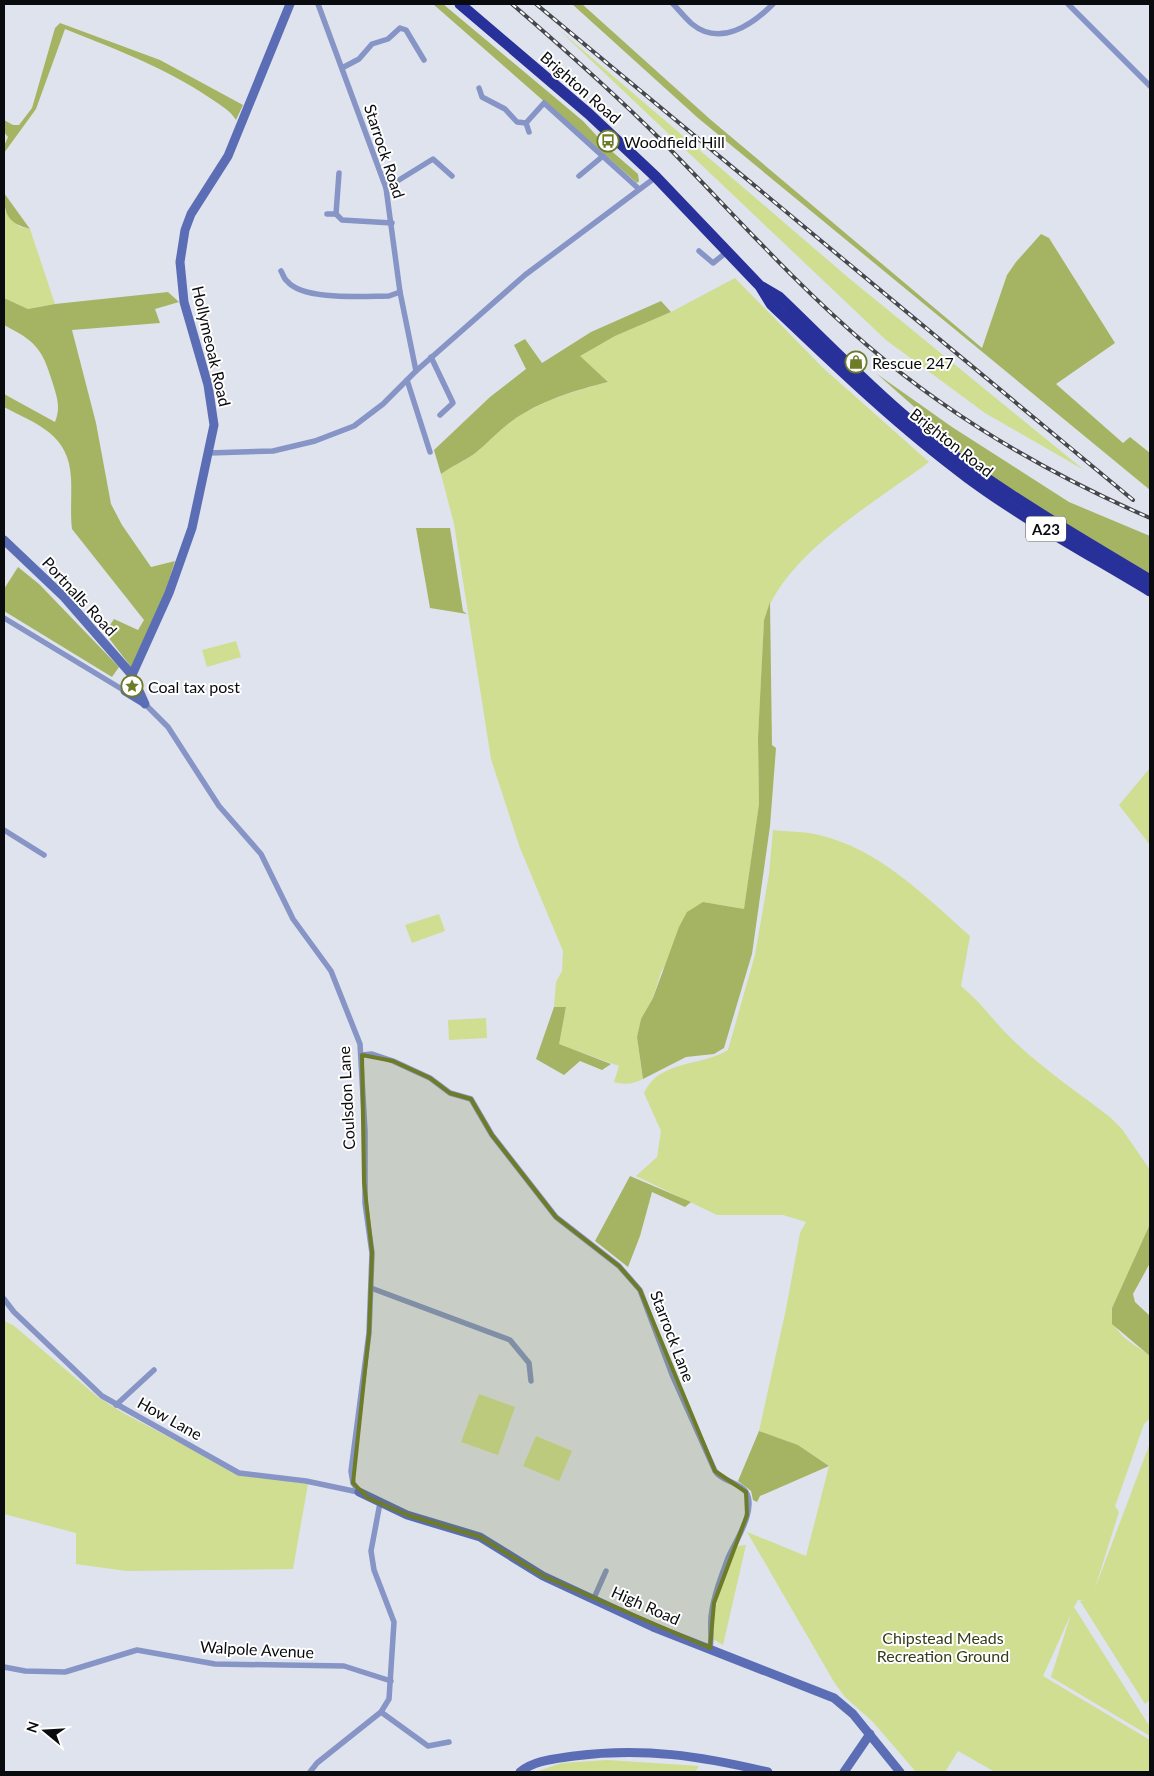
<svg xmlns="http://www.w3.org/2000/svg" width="1154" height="1776" font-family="Lato,sans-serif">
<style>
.green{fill:#cfde91}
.forest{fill:#a5b462}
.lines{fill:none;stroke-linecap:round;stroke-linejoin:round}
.street{stroke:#8694c6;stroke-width:5.5}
.secondary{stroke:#5b6db5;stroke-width:9}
.highway{stroke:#28319a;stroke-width:11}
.rail-casing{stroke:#45474c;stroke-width:4}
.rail{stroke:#fff;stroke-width:2;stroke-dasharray:5.5;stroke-linecap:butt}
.marked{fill:#6e7b27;fill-opacity:0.2;stroke:#6e7b27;stroke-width:4;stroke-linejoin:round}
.labels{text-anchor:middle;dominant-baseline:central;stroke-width:4;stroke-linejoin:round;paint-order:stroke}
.shield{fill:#fff;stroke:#545456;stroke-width:1}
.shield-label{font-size:15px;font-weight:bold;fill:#0a0b0e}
.street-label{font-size:16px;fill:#0a0b0e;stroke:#fff}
.poi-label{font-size:16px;fill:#0a0b0e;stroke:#fff;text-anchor:start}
.park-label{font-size:16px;fill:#363c18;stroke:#fff}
</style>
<rect width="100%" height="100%" fill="#dfe3ed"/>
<g class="green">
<path d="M557 28 850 279 1084 470 985 413 886 340Z"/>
<path d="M4 210 20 227 30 229 55 304 28 309 4 298Z"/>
<path d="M735 278 822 367 929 462C877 501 783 555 764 620L758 738 759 804 744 910C742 908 708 903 703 902L661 972 653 998 641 1019 637 1037 643 1079C634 1084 624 1085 614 1082L619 1066 558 1044 566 1008 554 1007 556 982 562 971 563 951 520 848 491 759 454 524 441 474C452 466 463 462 474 454 487 444 498 431 512 421 539 401 575 391 608 382L579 356 615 336 671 312Z"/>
<path d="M236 641 241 657 207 667 202 650Z"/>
<path d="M1150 768V845L1119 805Z"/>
<path d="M773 830C788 832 804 831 819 835 879 849 925 896 970 936L961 986C982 1003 997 1026 1017 1044 1046 1071 1080 1094 1111 1118L1122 1129 1150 1170V1224L1112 1308C1109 1332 1131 1343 1150 1355V1418L1144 1424 1118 1498 1115 1506 1119 1512 1094 1591 1150 1443V1700L1145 1704 1080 1601H1085L1078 1600 1074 1607 1150 1727V1736L1051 1677 1071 1614 1043 1676 1150 1740V1772H995L958 1751 945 1772H916L873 1722 845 1697 834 1682 747 1532 806 1556 829 1466 798 1445 759 1431 786 1309 800 1233 806 1222 783 1215H717L636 1176 657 1157 661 1131 644 1093C660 1059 701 1067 728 1050L755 955 769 874Z"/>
<path d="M439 914 445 931 412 943 405 925Z"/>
<path d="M486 1018 487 1038 449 1040 448 1020Z"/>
<path d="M4 1321 13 1325 99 1398 125 1414 239 1474 308 1484 293 1569 126 1571 76 1564V1533L4 1514Z"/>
<path d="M479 1394 515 1407 498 1455 461 1442Z"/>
<path d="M536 1436 572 1451 559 1481 523 1466Z"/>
<path d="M746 1545 723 1645 713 1639C713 1608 722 1573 737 1546Z"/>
<path d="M607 1760 699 1766 695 1772H535L562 1763Z"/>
</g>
<g class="forest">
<path d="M433 4H443L583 121 608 148 638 174 639 181 637 183Z"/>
<path d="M572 4H582L711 120 982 348 1007 275 1016 262 1041 234 1049 238 1115 343 1056 384 1123 443 1130 437 1150 453V490L698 118Z"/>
<path d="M60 23 160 60 243 105 236 120C230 110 220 105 210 98 166 68 115 49 65 29L36 109 4 153V146L8 137 4 132V120L13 125H19L32 108 55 28Z"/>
<path d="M4 193 30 229C8 223 4 215 4 193Z"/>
<path d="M168 292 179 302 155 309 160 323 72 330 96 423 111 504 122 525 151 567 175 561 165 592 131 667 105 633 114 619 138 630 144 620 72 529C70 512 72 496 71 478 69 434 38 425 4 407V394L55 422C61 407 57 397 52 381 42 348 35 341 4 325V298L28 309 55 304Z"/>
<path d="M661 301 671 312 615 336 580 356 608 382C576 390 539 401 512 421 498 431 487 444 474 454 464 461 452 466 441 474L434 450 490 397 526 369 514 345 525 339 542 363 591 332Z"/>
<path d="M877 374 952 427 1069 502 1150 536V574L1023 499 925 427 928 419Z"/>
<path d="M416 528H450L463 611 467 614 430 608Z"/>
<path d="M18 567 39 584 119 667 112 677 4 611V589Z"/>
<path d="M770 602 772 745 776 748 770 826 752 954 724 1048 714 1054 686 1057 643 1079 637 1037 641 1019 653 998 679 927 687 912 703 902 744 909 759 804 758 738 764 620Z"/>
<path d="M554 1007H566L559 1044 611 1064 602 1070 580 1061 564 1075 536 1059Z"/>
<path d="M630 1176 691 1202 685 1207 652 1192 640 1236 628 1267 595 1241Z"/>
<path d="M1150 1224V1263L1133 1294 1135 1302 1150 1316V1356L1112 1324V1308Z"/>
<path d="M759 1431 798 1445 829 1466 760 1496 757 1502 753 1500 751 1491 738 1481Z"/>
</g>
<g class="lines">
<g class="street">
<path d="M318 4 386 188 400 292 416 371"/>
<path d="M673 4C679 10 685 18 692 24 720 47 752 25 773 4"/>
<path d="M1068 4 1150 86"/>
<path d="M342 68 359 59 372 44 388 39 400 28 406 30 424 60"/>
<path d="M479 88 482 97 505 109 517 122 526 123 544 103 639 189"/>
<path d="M526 123 529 132"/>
<path d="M339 173 336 214 342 220 392 223"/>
<path d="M579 176 603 156"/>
<path d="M386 188 433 159 452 176"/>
<path d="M327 214H336"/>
<path d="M699 251 713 263 728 251"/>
<path d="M281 271C283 274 284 279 287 281 303 301 365 296 389 296L400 292"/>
<path d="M431 357 453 403 440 415"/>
<path d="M407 380 430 452"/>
<path d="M209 453 273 451 315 441 354 426 383 404 416 371 525 275 656 177"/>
<path d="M4 618 125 691"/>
<path d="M145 704 168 727 219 806 261 854 293 919 331 971 360 1044 365 1131V1203L372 1253 369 1333 351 1471 353 1483 359 1492"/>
<path d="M4 830 44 855"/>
<path d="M362 1055 372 1054 393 1061 430 1078 450 1093 471 1099 492 1135 556 1217 619 1266 640 1290 673 1377 715 1471C722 1482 740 1482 746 1492 757 1510 735 1542 728 1558 721 1577 713 1597 711 1617 710 1628 712 1638 710 1648"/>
<path d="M371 1288 510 1340 529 1363 531 1381"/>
<path d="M4 1299 14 1312 102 1396 239 1473 306 1481 358 1492"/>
<path d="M116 1405 154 1370"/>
<path d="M594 1598 606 1571"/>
<path d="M4 1667 25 1671 65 1672 137 1650 215 1664 344 1666 391 1681"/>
<path d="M381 1712 428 1746 449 1742"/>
<path d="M310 1772 317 1763 381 1712 389 1699 394 1622 374 1570 371 1551 380 1503"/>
</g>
<g class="secondary">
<path d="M4 540 64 597 132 675 145 704"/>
<path d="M132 675 169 593 192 528 214 425 208 385 184 302 180 262 185 230 191 214 228 156 290 4"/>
<path d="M125 691 143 702"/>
<path d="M359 1492 407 1515 480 1537 543 1576 653 1627 834 1698 853 1714 900 1772"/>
<path d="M520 1772C535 1760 555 1759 574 1756 643 1747 701 1756 768 1772"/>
<path d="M844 1772 870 1734"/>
</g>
<g class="highway">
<path d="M460 4 589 114 656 177 760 286 771 304C834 364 897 425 967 477 1025 520 1089 554 1150 591"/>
<path d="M762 287 779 297C822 338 863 381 908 419 982 482 1067 530 1150 580"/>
</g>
<g class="rail-casing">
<g id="rail">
<path d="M512 4C563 48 614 93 662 141 730 210 794 283 868 346 952 418 1049 474 1150 518"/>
<path d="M536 4 1133 500"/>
</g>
</g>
<use href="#rail" class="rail"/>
</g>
<path class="marked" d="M362 1055 393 1061 430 1078 450 1093 471 1099 492 1135 556 1217 619 1266 640 1290 715 1471 746 1492 747 1515 714 1603 710 1648 543 1576 480 1537 407 1515 368 1498 353 1483 369 1333 372 1253 364 1182Z"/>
<defs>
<g id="bus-ring" transform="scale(1.125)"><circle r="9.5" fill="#fff" stroke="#6e7b27" stroke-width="1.5"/><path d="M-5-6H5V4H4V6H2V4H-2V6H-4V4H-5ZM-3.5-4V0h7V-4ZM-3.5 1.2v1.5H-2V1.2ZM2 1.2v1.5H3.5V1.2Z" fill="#6e7b27"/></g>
<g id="shop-ring" transform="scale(1.125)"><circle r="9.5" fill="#fff" stroke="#6e7b27" stroke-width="1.5"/><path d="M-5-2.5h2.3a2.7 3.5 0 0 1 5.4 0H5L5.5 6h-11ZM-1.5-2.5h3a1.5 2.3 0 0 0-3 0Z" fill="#6e7b27"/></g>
<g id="sight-ring" transform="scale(1.125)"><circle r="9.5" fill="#fff" stroke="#6e7b27" stroke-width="1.5"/><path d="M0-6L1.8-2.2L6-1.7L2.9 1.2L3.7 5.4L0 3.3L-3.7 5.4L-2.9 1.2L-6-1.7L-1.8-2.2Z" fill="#6e7b27"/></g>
</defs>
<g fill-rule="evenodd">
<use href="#bus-ring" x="608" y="141"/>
<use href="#shop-ring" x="856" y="362"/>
<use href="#sight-ring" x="132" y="686"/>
</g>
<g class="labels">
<rect class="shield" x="1026" y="516.5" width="40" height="25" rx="4"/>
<g class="shield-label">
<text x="1046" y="529">A23</text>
</g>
<g class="street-label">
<text transform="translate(581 87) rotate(41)">Brighton Road</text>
<text transform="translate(385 151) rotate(72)">Starrock Road</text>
<text transform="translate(212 346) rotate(77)">Hollymeoak Road</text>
<text transform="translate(952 442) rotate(38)">Brighton Road</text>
<text transform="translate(80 596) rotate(47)">Portnalls Road</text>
<text transform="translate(346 1098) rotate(-93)">Coulsdon Lane</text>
<text transform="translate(673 1336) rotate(69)">Starrock Lane</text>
<text transform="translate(170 1418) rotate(29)">How Lane</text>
<text transform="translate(646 1605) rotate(24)">High Road</text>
<text transform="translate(257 1649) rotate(3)">Walpole Avenue</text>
</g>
<g class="poi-label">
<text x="624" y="141">Woodfield Hill</text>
<text x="872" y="362">Rescue 247</text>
<text x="148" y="686">Coal tax post</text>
</g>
<g class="park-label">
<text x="943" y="1637">Chipstead Meads<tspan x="943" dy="18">Recreation Ground</tspan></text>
</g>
</g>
<rect width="1154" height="1776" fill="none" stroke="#0a0b0e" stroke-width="10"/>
<g transform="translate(45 1731) rotate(288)" stroke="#ffffff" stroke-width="4" paint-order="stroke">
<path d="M0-4L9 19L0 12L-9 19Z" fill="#0a0b0e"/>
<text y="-8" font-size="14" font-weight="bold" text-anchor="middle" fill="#0a0b0e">N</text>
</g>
</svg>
